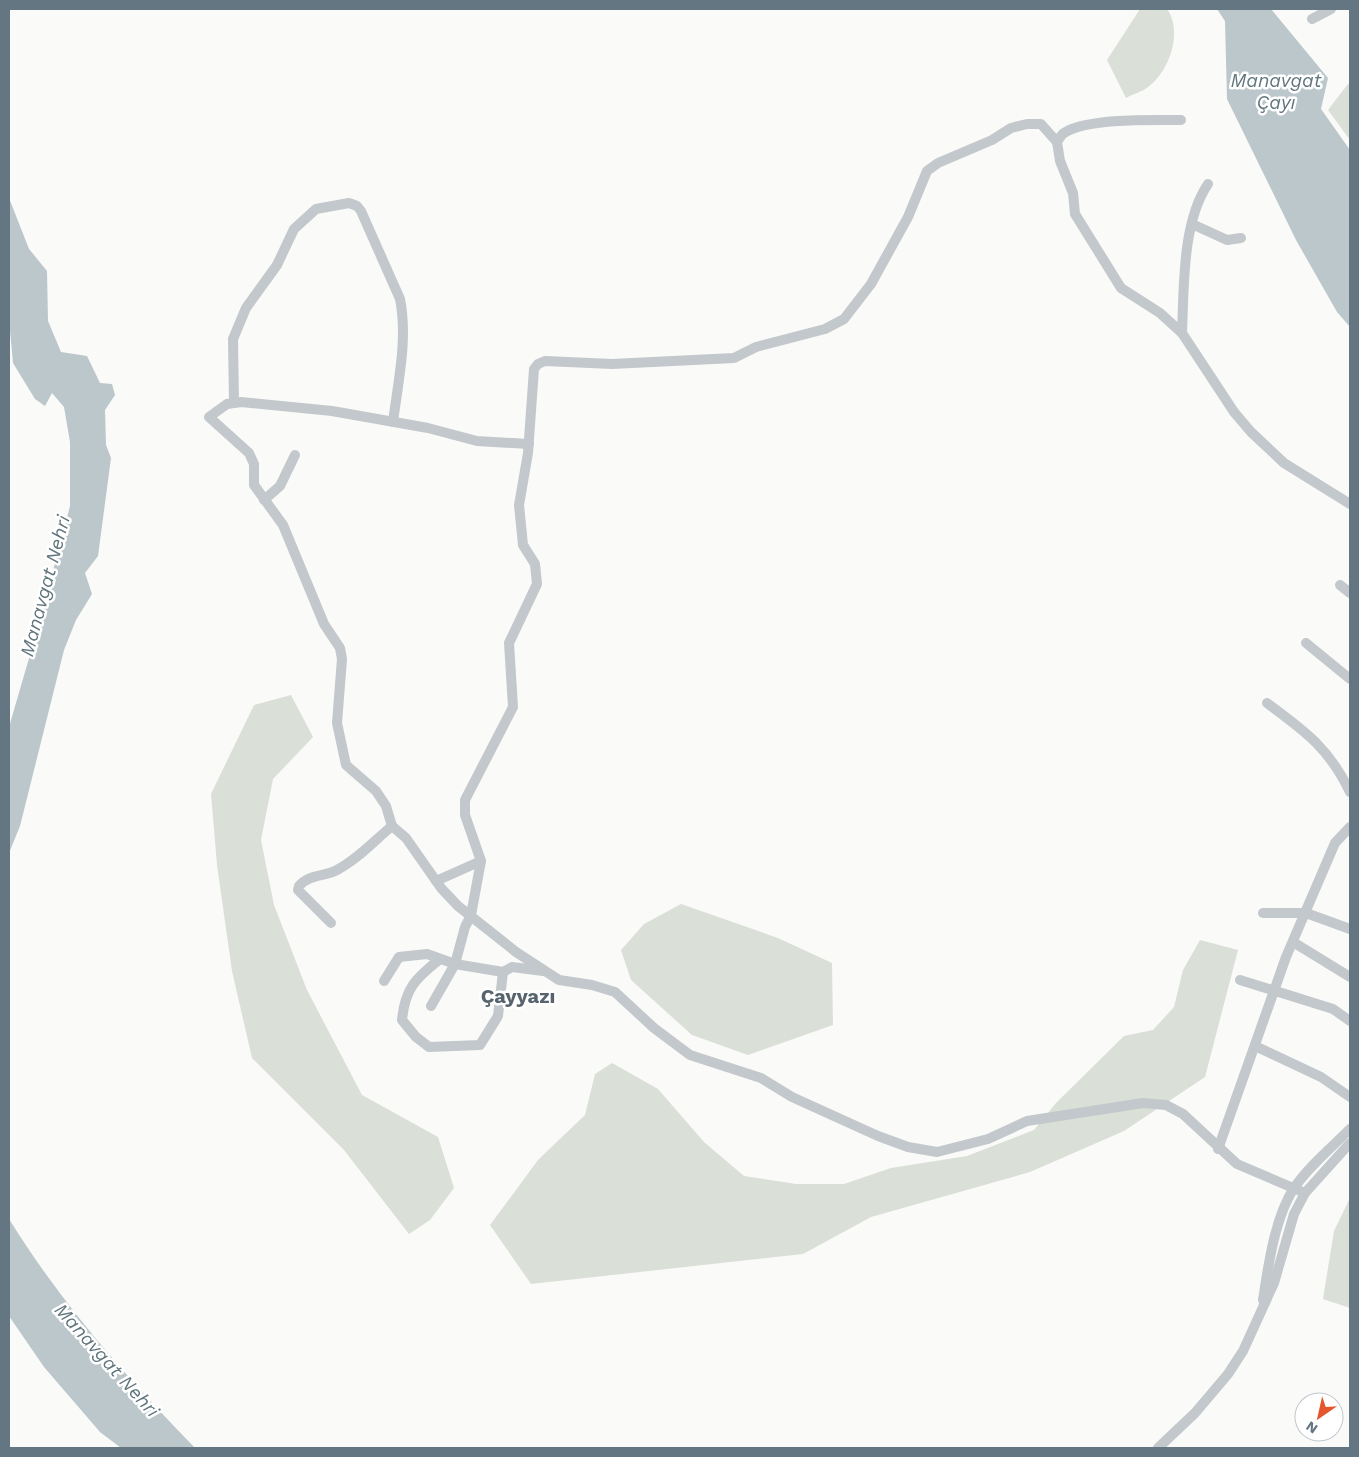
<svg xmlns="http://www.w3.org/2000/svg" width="1359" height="1457" font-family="'Work Sans',sans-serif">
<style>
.green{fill:#dadfd7}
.water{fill:#bbc7cb}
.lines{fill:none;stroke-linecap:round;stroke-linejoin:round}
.minor{stroke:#c3c8cc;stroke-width:10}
.labels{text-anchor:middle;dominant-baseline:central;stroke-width:5;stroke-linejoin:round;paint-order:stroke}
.water-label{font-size:19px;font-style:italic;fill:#60757c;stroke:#fff}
.quarter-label{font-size:20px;font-weight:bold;fill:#57646e;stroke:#fff}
</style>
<rect width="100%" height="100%" fill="#fafaf8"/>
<g class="green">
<path d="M1140 9H1167C1183 31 1170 71 1148 87 1142 92 1133 94 1126 98L1107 60Z"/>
<path d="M1348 84 1350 85V140L1328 110Z"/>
<path d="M291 695 313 737 273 779 261 840 274 905 307 990 362 1095 438 1137 454 1188 430 1220 409 1234 344 1150 252 1058 232 971 217 865 211 794 254 705Z"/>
<path d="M681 904 778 938 832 963 833 1025 748 1055 692 1035 631 980 621 950 644 924Z"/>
<path d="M1200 940 1238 950 1205 1077 1124 1131 1030 1172 871 1217 803 1254 531 1284 490 1225 538 1160 585 1115 595 1074 612 1063 658 1089 704 1142 744 1176 796 1184H844L891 1168 967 1156 1034 1130 1056 1103 1124 1036 1153 1030 1174 1007 1183 970Z"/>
<path d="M1350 1198V1308L1323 1299 1334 1231Z"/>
</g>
<g class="water">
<path d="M1217 9H1271L1328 78 1321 109 1350 150V327L1337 312 1296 240 1227 99 1225 21Z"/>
<path d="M9 198 29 249 47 271 48 321 61 352 87 356 100 383 112 384 115 395 105 410 106 445 111 458 98 556 85 573 92 594 76 620 64 650 20 826 9 853V727L39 624 70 506V442L64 407 52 393 45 406 35 399 13 363 9 320Z"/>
<path d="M9 1219C61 1303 126 1377 195 1448H121L100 1432 44 1367 9 1316Z"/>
</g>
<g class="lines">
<g class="minor">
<path d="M1312 19 1331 9"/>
<path d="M1181 120C1153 120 1087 118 1064 133 1061 135 1059 139 1057 142L1060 161 1073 193 1075 214 1121 288 1160 313 1182 333 1234 412 1251 432 1284 463 1350 504"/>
<path d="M1192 224 1227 240 1241 238"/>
<path d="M1182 333C1184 288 1182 222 1208 184"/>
<path d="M234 403 233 339 246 308 277 265 294 229 316 209 349 203 357 206 361 211 400 299C408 339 398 382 393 422"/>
<path d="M264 500 280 486 295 455"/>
<path d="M1340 585 1350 593"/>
<path d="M1306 643 1350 679"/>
<path d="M1267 703C1305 731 1329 748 1350 792"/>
<path d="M392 826 386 806 376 791 346 765 337 723 342 659 340 648 324 624 283 525 254 485V464L249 453 209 417 227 404 241 402 332 411 428 428 477 441 529 444"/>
<path d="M436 881 481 861"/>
<path d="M1263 913H1306L1350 929"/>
<path d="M331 923 298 890 299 886C309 874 324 877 337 870 358 859 374 841 392 826L406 838 441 888 458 906 516 952 559 980 592 985 615 992 654 1028 690 1055 761 1078 792 1097 878 1136 908 1147 937 1152 988 1139 1027 1121 1143 1103 1166 1105 1183 1114 1237 1164 1305 1193"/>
<path d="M1293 942 1350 977"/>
<path d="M440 959C416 978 405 988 402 1020L416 1037 429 1047 480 1045 498 1016 503 972"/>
<path d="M1240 980 1333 1009 1350 1021"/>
<path d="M384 981 399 957 427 954 455 964 503 972 512 967 543 971"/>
<path d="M431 1006 455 964 465 927 471 915 481 861 465 815V800L513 707 509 643 537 584 535 564 523 545 519 505 528 453 534 369 538 364 545 361 612 364 734 358 756 347 825 329 844 319 871 284 908 217 927 171 938 163 992 140 1011 128 1027 124H1041L1057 142"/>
<path d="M1255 1046 1321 1077 1350 1097"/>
<path d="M1218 1149 1286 957 1335 843 1350 827"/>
<path d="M1263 1300C1268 1266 1275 1217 1294 1188 1309 1166 1331 1148 1350 1129"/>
<path d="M1158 1448 1195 1413 1228 1374 1243 1351 1274 1283 1294 1214 1305 1193 1350 1143"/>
</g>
</g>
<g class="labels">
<g class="water-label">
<text x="1276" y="80">Manavgat<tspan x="1276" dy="22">Çayı</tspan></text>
<text transform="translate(45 586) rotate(-75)">Manavgat Nehri</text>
<text transform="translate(107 1360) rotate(48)">Manavgat Nehri</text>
</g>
<g class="quarter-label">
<text x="518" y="996">Çayyazı</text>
</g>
</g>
<rect width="1359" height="1457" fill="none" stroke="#657683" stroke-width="20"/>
<g transform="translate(1319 1417) rotate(214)"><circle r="24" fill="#ffffff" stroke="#c1c8cd"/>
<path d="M0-4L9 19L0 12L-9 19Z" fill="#e4572e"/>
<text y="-8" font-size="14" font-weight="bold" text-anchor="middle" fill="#657683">N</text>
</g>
</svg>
